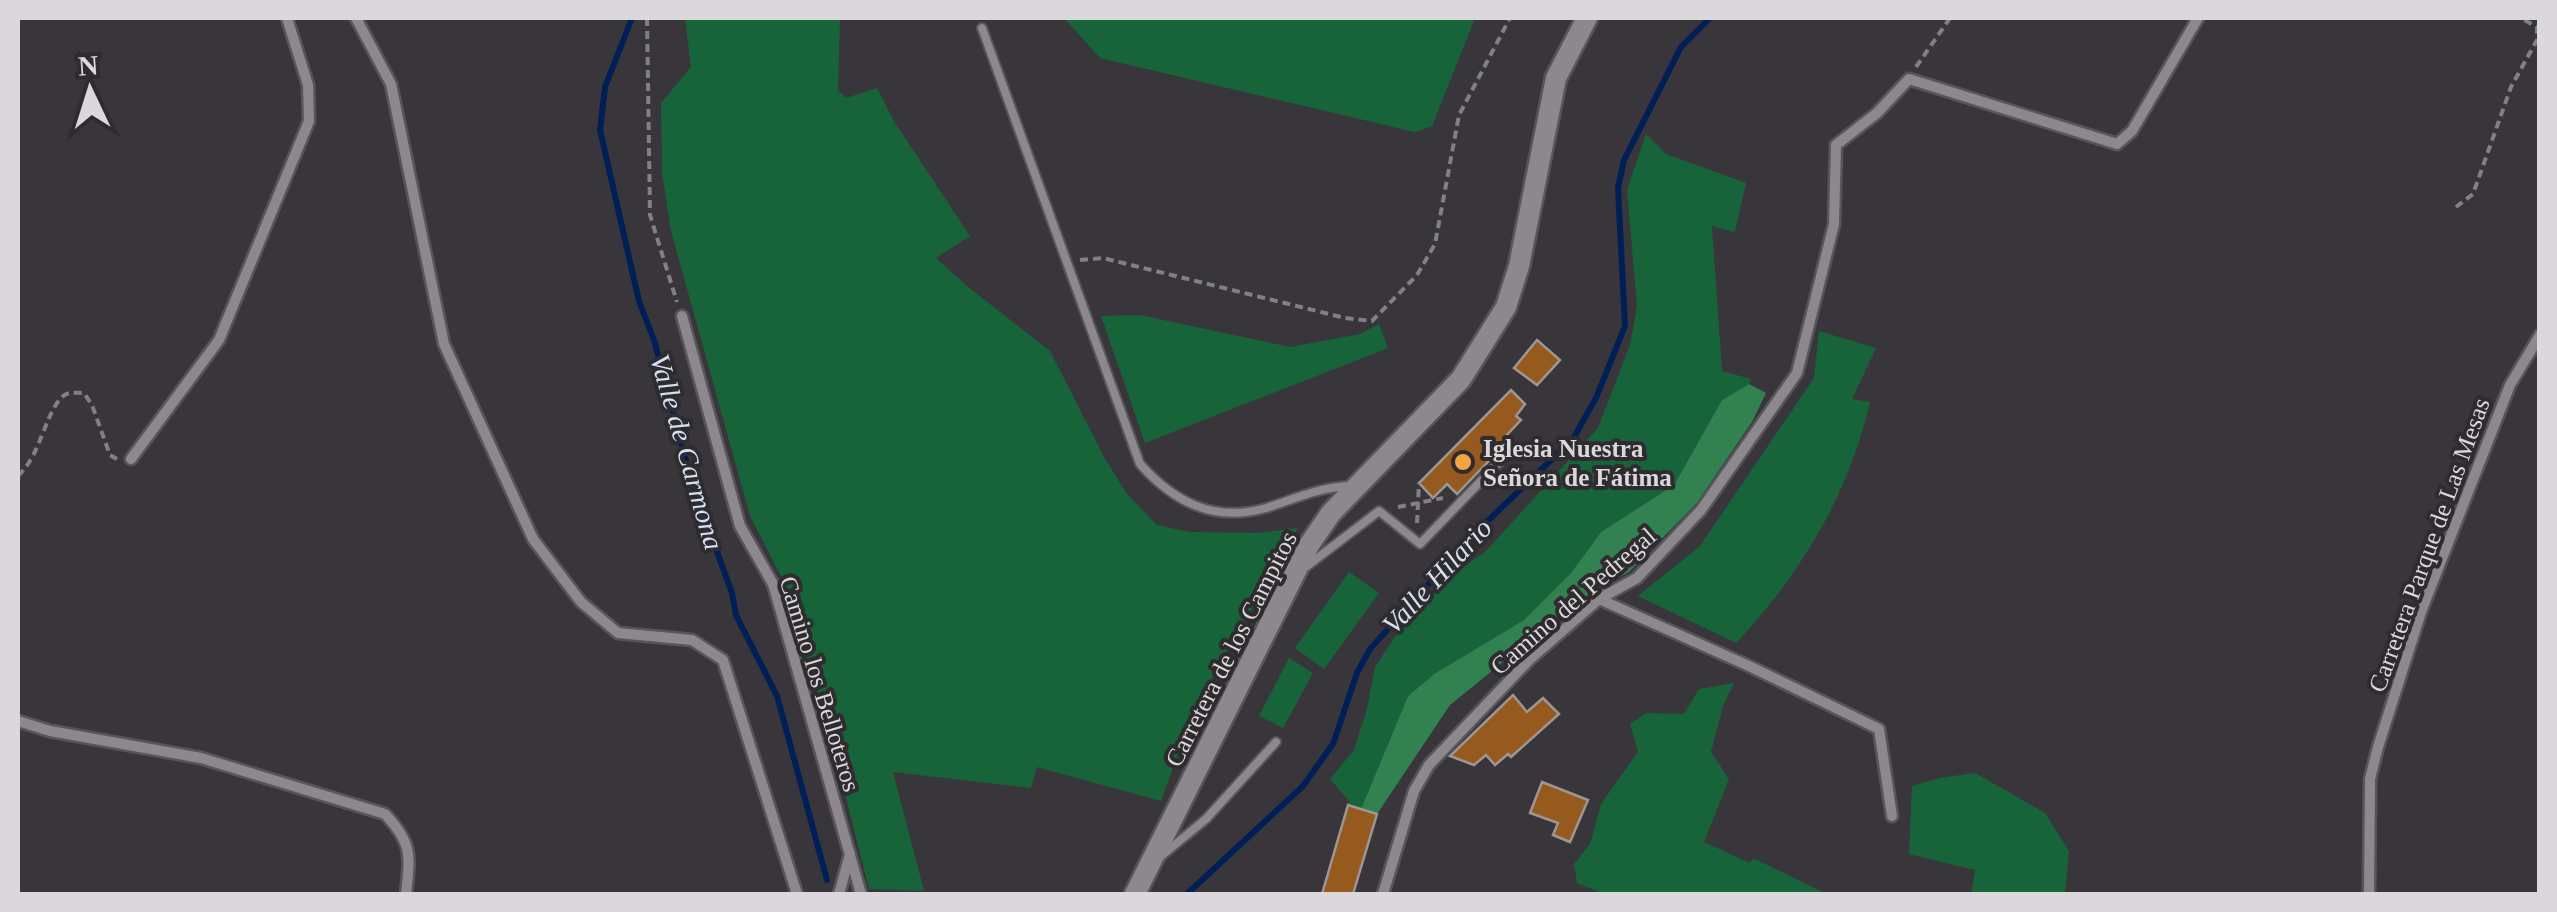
<svg xmlns="http://www.w3.org/2000/svg" width="2557" height="912" font-family="'Times New Roman',serif">
<style>
.green{fill:#17643a}
.forest{fill:#318151}
.lines{fill:none;stroke-linecap:round;stroke-linejoin:round}
.stream{stroke:#001f57;stroke-width:6}
.building{fill:#975a1e;stroke:#9d9792;stroke-width:2.5}
.service-casing{stroke:#58555a;stroke-width:12}
.minor-casing{stroke:#58555a;stroke-width:15}
.secondary-casing{stroke:#58555a;stroke-width:25}
.path{stroke:#828084;stroke-width:4;stroke-dasharray:8 5;stroke-linecap:butt}
.service{stroke:#8c888d;stroke-width:8}
.minor{stroke:#8c888d;stroke-width:10}
.secondary{stroke:#8c888d;stroke-width:20}
.poi-dot{fill:#f4a444;stroke:#2f2c30;stroke-width:4}
.labels{text-anchor:middle;dominant-baseline:central;stroke-width:8;stroke-linejoin:round;paint-order:stroke}
.poi-label{font-size:25px;font-weight:bold;fill:#dad8db;stroke:#2f2c30;text-anchor:start}
.street-label{font-size:25px;fill:#dad8db;stroke:#2f2c30}
.water-label{font-size:28px;font-style:italic;fill:#d5e0f2;stroke:#2f2c30}
</style>
<rect width="100%" height="100%" fill="#39363b"/>
<g class="green">
<path d="M685 18H840L838 90 846 98 877 88 895 123 970 236 936 258 968 287 1050 351 1104 457 1127 494 1157 525 1189 532 1257 533 1298 528 1193 712 1161 801 1037 767 1031 788 893 772 924 891 869 889 838 766 786 586 750 516 671 231 662 172 661 103 691 67Z"/>
<path d="M1064 18H1063H1475L1432 126 1415 132 1100 58Z"/>
<path d="M1646 134 1666 154 1746 183 1735 232 1712 226 1722 371 1751 379 1749 384 1722 400 1674 485 1601 532 1571 573 1524 620 1434 674 1408 696 1361 809 1348 805 1349 801 1330 779 1354 750 1367 709 1375 667 1398 632 1450 577 1486 551 1598 428 1630 345 1637 306 1627 190Z"/>
<path d="M1140 315 1290 347 1360 334 1379 324 1388 348 1145 443 1101 316Z"/>
<path d="M1819 331 1876 348 1852 399 1870 402C1849 494 1800 575 1736 643L1638 596 1700 546 1814 378Z"/>
<path d="M1349 572 1379 593 1324 669 1295 648Z"/>
<path d="M1289 658 1313 673 1283 728 1259 716Z"/>
<path d="M1734 683 1723 706 1711 752 1729 779 1704 842 1750 863 1753 858 1827 894H1604L1577 883 1574 864 1590 844 1601 804 1638 752 1630 724 1646 713 1684 714 1699 689Z"/>
<path d="M1975 773 2045 813 2069 851 2065 894H1971L1975 870 1909 854 1912 786 1940 778Z"/>
</g>
<path class="forest" d="M1749 384 1766 393 1752 422 1696 504 1629 572 1581 599 1450 705 1377 814 1361 809 1408 696 1434 674 1524 620 1571 573 1601 532 1674 485 1722 400Z"/>
<g class="lines">
<g class="stream">
<path d="M632 18 605 87 600 130 639 301 654 340 692 483 732 593 736 615 777 696 827 880"/>
<path d="M1187 894 1303 786 1333 744 1357 673 1370 649 1473 535 1573 439 1596 398 1625 326 1618 188 1624 160 1681 47 1710 18"/>
</g>
</g>
<g class="building">
<path d="M1537 340 1560 360 1537 385 1514 368Z"/>
<path d="M1511 390 1525 404 1516 416 1521 420 1503 439 1507 442 1457 494 1447 484 1433 498 1419 483Z"/>
<path d="M1513 695 1527 712 1543 698 1559 714 1511 757 1508 754 1495 765 1486 755 1474 765 1450 756Z"/>
<path d="M1542 782 1588 800 1570 842 1553 835 1558 823 1530 813Z"/>
<path d="M1348 805 1377 814 1353 894H1322Z"/>
</g>
<g class="lines">
<g class="service-casing">
<g id="service">
<path d="M982 28 1140 464C1174 502 1214 523 1266 508 1295 499 1319 487 1350 486"/>
<path d="M1307 566 1379 511 1420 544 1506 455"/>
<path d="M1160 857 1206 819 1276 742"/>
</g>
</g>
<g class="minor-casing">
<g id="minor">
<path d="M356 18 391 84 444 344 533 539 581 602 618 633 692 640 723 660 797 894"/>
<path d="M682 316 740 526 773 584 861 894"/>
<path d="M131 459 219 340 309 121 308 85 287 18"/>
<path d="M1599 599 1749 666 1879 729 1892 816"/>
<path d="M18 721 50 731 201 758 385 814C413 844 410 855 406 894"/>
<path d="M839 894 850 854"/>
<path d="M1383 894 1414 791 1429 765 1529 660 1599 599 1637 578 1701 510 1797 373 1834 224 1836 145 1877 113 1909 79 2117 144 2132 131 2198 18"/>
<path d="M2369 894 2370 779 2378 747 2421 612 2510 385 2540 335"/>
</g>
</g>
<g class="secondary-casing">
<path id="secondary" d="M1135 894 1309 545 1331 513 1461 379 1506 307 1519 266 1556 78 1587 18"/>
</g>
<g class="path">
<path d="M647 18 650 215 677 302"/>
<path d="M1916 67 1950 18"/>
<path d="M2456 207 2473 194 2511 87 2537 40V27L2521 18"/>
<path d="M1080 260 1103 258 1345 318 1372 321 1417 275 1435 244 1459 115 1510 18"/>
<path d="M18 476C41 454 44 417 61 398 67 391 75 393 84 393L92 405 110 455 117 459"/>
<path d="M1398 507 1443 498"/>
<path d="M1417 523 1419 483"/>
</g>
<use href="#service" class="service"/>
<use href="#minor" class="minor"/>
<use href="#secondary" class="secondary"/>
</g>
<circle class="poi-dot" cx="1463" cy="462" r="10"/>
<g class="labels">
<g class="poi-label">
<text x="1483" y="448">Iglesia Nuestra<tspan x="1483" dy="29">Señora de Fátima</tspan></text>
</g>
<g class="street-label">
<text transform="translate(2429 545) rotate(-70)">Carretera Parque de Las Mesas</text>
<text transform="translate(1573 601) rotate(-41)">Camino del Pedregal</text>
<text transform="translate(1231 649) rotate(-63)">Carretera de los Campitos</text>
<text transform="translate(820 684) rotate(73)">Camino los Belloteros</text>
</g>
<g class="water-label">
<text transform="translate(687 452) rotate(74)">Valle de Carmona</text>
<text transform="translate(1437 576) rotate(-47)">Valle Hilario</text>
</g>
</g>
<rect width="2557" height="912" fill="none" stroke="#dad8db" stroke-width="40"/>
<g transform="translate(90 90) rotate(356)" stroke="#2f2c30" stroke-width="8" paint-order="stroke">
<path d="M0-8L18 38L0 25L-18 38Z" fill="#dad8db"/>
<text y="-15" font-size="28" font-weight="bold" text-anchor="middle" fill="#dad8db">N</text>
</g>
</svg>
